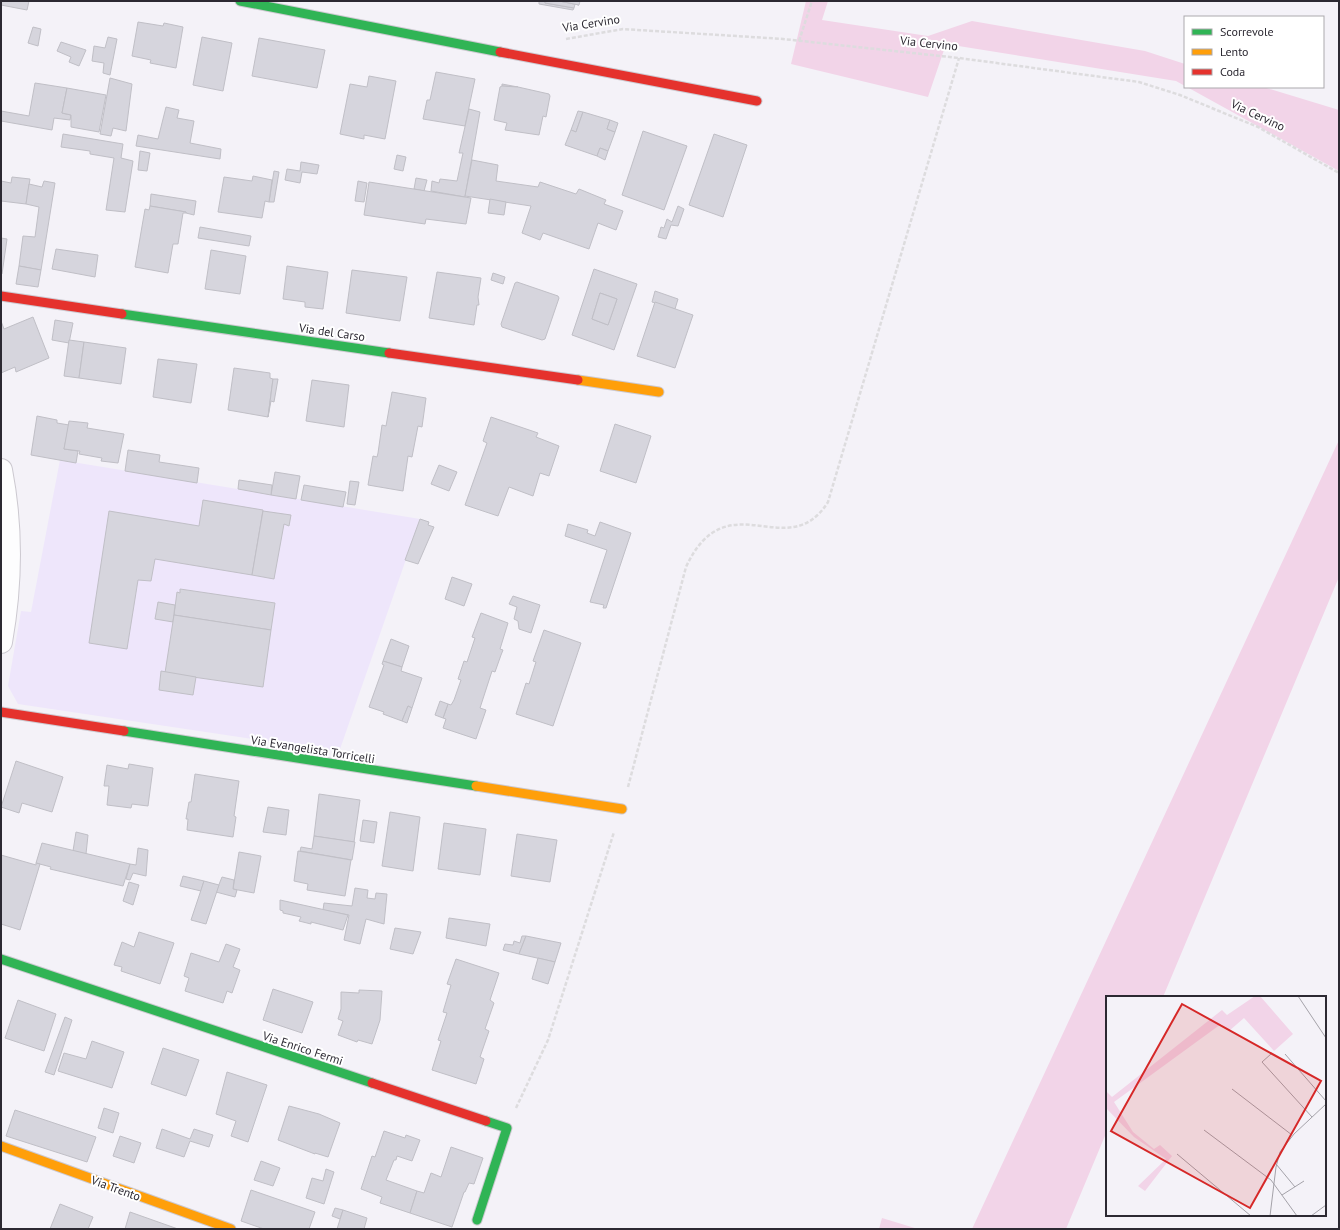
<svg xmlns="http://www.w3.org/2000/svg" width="1340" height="1230" font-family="'PT Sans',sans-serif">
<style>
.built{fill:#eee6fb}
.green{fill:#f2d4e8}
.building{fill:#d6d5dd;stroke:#c0bfc6;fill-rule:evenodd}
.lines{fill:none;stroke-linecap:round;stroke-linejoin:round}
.street-casing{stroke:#ccc9d0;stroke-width:24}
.fast-casing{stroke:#ccc9d0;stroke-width:11}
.slow-casing{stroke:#ccc9d0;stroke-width:11}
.jam-casing{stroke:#ccc9d0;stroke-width:11}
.path{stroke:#dddcde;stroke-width:2.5;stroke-dasharray:4 2;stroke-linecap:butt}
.street{stroke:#fdfdfe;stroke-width:22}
.fast{stroke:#30b455;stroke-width:9}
.slow{stroke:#ff9f0a;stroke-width:9}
.jam{stroke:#e5322d;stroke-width:9}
.labels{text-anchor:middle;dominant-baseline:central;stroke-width:4;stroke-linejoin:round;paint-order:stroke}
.street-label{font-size:12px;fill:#2c2932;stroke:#fff}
.inset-road{fill:none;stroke:#a4a2a9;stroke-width:1}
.view{fill:#d62828;fill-opacity:0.15;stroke:#d62828;stroke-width:2}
.inset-edge{fill:none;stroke:#2c2932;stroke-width:2}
</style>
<rect width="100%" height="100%" fill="#f4f2f8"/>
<path class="built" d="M60 460 420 519 339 752 18 704 8 686 21 611 31 612Z"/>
<g class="green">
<path d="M806 1H828L822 20 928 36 972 21 1145 51 1185 64V86L1176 81 946 44 928 97 791 64Z"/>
<path d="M1187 87H1263L1339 110V171Z"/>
<path d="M1339 440V577L1163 997H1107V1131L1066 1229H972Z"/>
<path d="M882 1218 918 1229H879Z"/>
</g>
<g class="building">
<path d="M1 1H29L27 10 1 5Z"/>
<path d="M539 1H545V3L574 8 573 10 539 4Z"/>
<path d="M545 1H559L579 5 575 4 574 8 545 3Z"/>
<path d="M559 1H580L579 5Z"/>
<path d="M138 22 163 26 164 23 183 27 176 68 150 63 151 60 132 56Z"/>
<path d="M33 27 41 29 38 46 28 43Z"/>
<path d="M108 37 117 39 110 75 103 73 104 63 92 61 94 46 105 48Z"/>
<path d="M202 37 232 43 223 91 193 85Z"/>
<path d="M259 38 325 50 317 88 252 76Z"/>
<path d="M61 42 86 50 79 66 69 62 71 57 57 51Z"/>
<path d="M436 72 475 79 465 126 423 119 427 100H430Z"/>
<path d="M369 76 396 81 385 139 364 135V139L340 134 350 84 367 87Z"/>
<path d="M110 78 132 84 126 131 113 128 111 136 100 134Z"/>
<path d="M35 83 67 88 62 113 71 115 70 120 54 118 52 130 1 121V111L29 116Z"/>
<path d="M502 84 518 87 502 86Z"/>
<path d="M502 86 518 87 549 94 550 96 546 117 543 116 539 135 505 130 507 123 494 120 500 87Z"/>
<path d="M67 88 106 95 99 132 71 127V115L62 113Z"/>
<path d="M166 107 179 110 177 118 194 121 190 143 221 149 220 159 136 146 138 135 158 139Z"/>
<path d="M469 109 480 112 465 197 431 191 432 181 439 183 440 179 457 181 463 153H459Z"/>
<path d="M578 111 583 112 576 132 571 130Z"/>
<path d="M583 112 610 120 607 129 615 132 608 151 600 148 597 156 565 145 571 130 576 132Z"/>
<path d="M610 120 618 123 615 132 607 129Z"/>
<path d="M643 131 687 146 664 210 622 195Z"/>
<path d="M63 134 123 144 121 158 133 161 125 212 106 210 114 158 90 154V151L61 147Z"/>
<path d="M714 134 747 145 723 217 689 205Z"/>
<path d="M600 148 608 151 605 160 597 156Z"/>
<path d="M140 151 150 153 147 171 138 170Z"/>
<path d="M397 155 406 157 403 171 394 169Z"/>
<path d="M472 160 498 165 496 181 538 187 540 182 576 194 579 189 606 200 604 204 623 211 616 230 598 223 589 249 543 233 540 240 522 233 531 206 465 196Z"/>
<path d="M301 162 319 165 317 174 302 172 300 183 285 180 287 169 300 171Z"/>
<path d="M274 171 279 172 274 202H269Z"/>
<path d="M253 176 272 180 269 202 265 201 262 218 218 212 224 177 252 181Z"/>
<path d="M12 177 30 179 26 204 1 201V181L11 183Z"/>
<path d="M416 178 427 180 424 191 414 189Z"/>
<path d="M44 181 55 183 41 270 19 266 23 236 35 237 39 207 26 204 29 184 42 187Z"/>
<path d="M358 181 367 183 364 202 355 201Z"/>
<path d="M369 182 471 198 466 224 426 219 425 224 364 215Z"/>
<path d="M151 194 196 201 194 215 186 213V212L150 206Z"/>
<path d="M490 199 506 202 504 215 488 213Z"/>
<path d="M150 206 186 212V213H183L178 244H173L168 273 135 267 145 209 149 210Z"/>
<path d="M678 206 684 209 678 226 671 225 666 239 658 237 661 227 664 228 667 219 672 222Z"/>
<path d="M200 227 251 236 249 246 198 238Z"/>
<path d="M1 238 7 239 2 274H1Z"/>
<path d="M56 249 98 255 95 277 52 269Z"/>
<path d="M211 250 246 256 240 294 205 289Z"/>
<path d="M19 266 41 270 38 287 16 284Z"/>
<path d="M287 266 328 272 323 309 305 307V302L283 299Z"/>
<path d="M594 269 637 284 614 350 572 335ZM600 293 617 299 608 325 592 319Z"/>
<path d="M352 270 407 277 400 321 346 313Z"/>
<path d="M437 272 481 278 478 297 479 305H477L474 325 429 318Z"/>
<path d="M493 273 505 277 503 284 491 280Z"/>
<path d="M517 282 558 296 559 298 545 339 542 340 502 327 501 324 515 283Z"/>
<path d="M655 291 678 299 675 309 652 302Z"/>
<path d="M600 293 617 299 608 325 592 319Z"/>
<path d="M655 302 693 315 675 368 637 356Z"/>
<path d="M33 317 49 358 16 372 15 367 1 373V321L4 329Z"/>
<path d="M55 320 73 323 69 343 52 340Z"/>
<path d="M69 340 84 342 79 378 64 376Z"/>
<path d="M84 342 126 348 121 384 79 378Z"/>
<path d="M158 359 197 364 191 403 153 397Z"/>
<path d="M234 368 270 373V378L273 379 268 417 228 410Z"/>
<path d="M273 379H278L274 402 271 401 268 417Z"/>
<path d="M312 380 349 385 344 427 306 421Z"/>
<path d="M392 392 426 398 422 427 418 426 412 457 408 456 403 491 368 485 373 456 377 457 378 453 382 425 386 426Z"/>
<path d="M37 416 57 420V423L69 425 64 449 78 451 76 463 31 455Z"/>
<path d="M491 417 538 433 536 437 559 446 549 476 540 473 533 496 509 487 498 516 465 505 487 443 483 441Z"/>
<path d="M69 421 88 423 87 428 124 434 118 463 101 461 102 458 79 454 80 451 64 449Z"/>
<path d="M615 424 651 436 636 483 600 471Z"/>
<path d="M128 450 160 455 159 462 199 468 197 483 125 471Z"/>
<path d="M439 465 457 472 449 491 431 484Z"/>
<path d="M275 472 300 476 296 499 271 495Z"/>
<path d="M239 480 272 485 271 495 238 489Z"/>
<path d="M350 481 359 482 355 505 347 504Z"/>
<path d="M304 485 346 492 343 507 301 500Z"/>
<path d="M203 500 263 510 252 575 155 559 151 581 138 580 127 649 89 643 109 511 199 526Z"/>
<path d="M263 511 291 515 289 526 284 524 274 579 252 575Z"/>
<path d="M420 519 429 522 428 525 434 527 418 564 405 560Z"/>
<path d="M600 522 631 533 606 608H603L604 605 590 602 607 550 565 536 568 524 588 530 587 533 595 536Z"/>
<path d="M452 577 472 584 464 606 445 599Z"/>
<path d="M180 589 275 603 271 630 174 615 177 592 180 593Z"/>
<path d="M513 596 540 605 531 633 519 629 518 621 514 619 517 607 509 604Z"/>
<path d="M158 602 175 605 173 622 155 619Z"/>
<path d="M481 613 508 623 500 649 503 650 501 655 495 672 492 671 480 708 486 710 476 739 443 728 446 719 443 718 448 704 451 705 454 700 461 680 458 679 464 661 467 662 475 638 472 637Z"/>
<path d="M174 615 271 630 263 687 165 673Z"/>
<path d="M544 630 581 643 553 726 516 714 526 683 529 684 536 662 533 661Z"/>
<path d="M391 639 409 646 402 667 383 661Z"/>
<path d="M383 661 402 667 401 671 422 678 412 708 408 706 402 721 383 714 384 712 369 707 384 665 382 664Z"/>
<path d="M161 671 196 677 193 695 159 690Z"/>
<path d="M440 701 448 704 443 718 435 715Z"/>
<path d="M408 706 412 708 407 723 402 721Z"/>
<path d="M16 761 63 777 52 812 22 803 19 813 1 807Z"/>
<path d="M129 764 153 768 148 806 132 804 131 808 107 805 109 786H104L107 765 128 769Z"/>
<path d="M195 774 239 781 234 816 236 817 233 837 187 830 188 819H186L189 802H191Z"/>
<path d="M319 794 360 800 354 842 314 836Z"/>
<path d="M268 807 289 810 286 835 263 832Z"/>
<path d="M390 812 420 817 413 871 382 866Z"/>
<path d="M363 820 377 822 374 843 360 841Z"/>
<path d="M444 823 486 829 480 875 438 869Z"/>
<path d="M76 832 88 835 86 854 73 851Z"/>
<path d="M517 834 557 840 550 882 511 876Z"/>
<path d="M314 836 355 842 352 860 300 851 301 847 312 849Z"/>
<path d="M42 843 130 864 123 886 50 869 51 867 36 863Z"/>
<path d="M138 848 148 850 146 876 133 873 130 880 126 879 130 864 136 865Z"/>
<path d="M298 851 351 860 345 896 307 890 308 884 294 881Z"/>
<path d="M239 852 261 856 254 893 233 889Z"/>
<path d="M1 855 36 865V863L40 864 20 930 1 924Z"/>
<path d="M183 876 204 881 201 891 180 886Z"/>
<path d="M222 877 234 880 233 889 237 890 235 897 216 892Z"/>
<path d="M204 881 219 885 206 924 191 920Z"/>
<path d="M129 882 139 885 133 905 123 901Z"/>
<path d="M355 888 368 890 367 898 375 899 376 893 387 894 384 924 366 919 360 944 344 940 349 915 323 910 324 903 352 906Z"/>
<path d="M280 900 348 915 343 930 311 922V924L299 921 301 917 283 913V911L280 910Z"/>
<path d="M449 918 490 924 486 946 446 938Z"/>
<path d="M395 928 421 932 413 954 390 949Z"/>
<path d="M139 932 174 943 160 984 121 971 122 967 114 965 122 942 134 947Z"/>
<path d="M522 936H526L519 954 503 950 505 944 513 945 514 941 520 943Z"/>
<path d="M526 936 561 943 555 962 519 954Z"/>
<path d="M226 944 240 949 233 967 240 970 232 993 227 991 223 1003 185 991 189 978 184 976 191 953 219 962Z"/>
<path d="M538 958 555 962 548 984 532 979Z"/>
<path d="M456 959 499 973 490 1000 494 1003 485 1029 489 1031 480 1057 484 1059 476 1084 432 1070 441 1041 438 1040 447 1013 443 1012 451 985 447 984Z"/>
<path d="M273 989 313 1002 302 1033 263 1020Z"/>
<path d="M359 990 382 991 380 1020 372 1044 358 1040 357 1042 338 1035 343 1021 338 1019 341 1009V992L359 993Z"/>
<path d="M18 1000 56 1014 44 1051 5 1038Z"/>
<path d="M65 1017 72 1020 54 1075 45 1072Z"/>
<path d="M92 1041 124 1052 112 1088 58 1071 64 1053 86 1059Z"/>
<path d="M163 1048 199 1060 186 1096 151 1084Z"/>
<path d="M227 1072 267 1085 248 1142 231 1136 236 1121 216 1114Z"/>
<path d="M289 1106 319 1114 340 1123 328 1157 315 1153V1154L278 1140Z"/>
<path d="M104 1108 119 1113 113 1133 98 1128Z"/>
<path d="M15 1110 96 1137 87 1162 6 1136Z"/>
<path d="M162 1129 190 1139 194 1129 213 1135 209 1147 190 1141 184 1157 156 1148Z"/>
<path d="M384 1131 405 1138 406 1135 420 1140 412 1161 397 1156 396 1160H394L386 1180 417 1191 410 1213 380 1203 382 1197 361 1189 372 1156 375 1157Z"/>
<path d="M120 1136 141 1143 134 1163 113 1156Z"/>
<path d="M451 1147 483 1158 474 1184 469 1183 465 1192H464L452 1227 410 1213 417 1191 424 1193 431 1173 441 1177Z"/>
<path d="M261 1161 280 1168 273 1186 254 1180Z"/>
<path d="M326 1169 334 1172 324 1204 306 1198 312 1178 323 1181Z"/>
<path d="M251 1190 315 1212 309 1229H264L241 1221Z"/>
<path d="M60 1204 93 1217 88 1229H50Z"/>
<path d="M335 1208 343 1210 340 1219 332 1216Z"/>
<path d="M343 1210 367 1218 364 1229H337Z"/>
<path d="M130 1212 178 1229H125Z"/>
</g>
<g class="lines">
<g class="street-casing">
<path id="street" d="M1 470C12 527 11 586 1 642"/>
</g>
<g class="fast-casing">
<g id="fast">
<path d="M240 1 500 52"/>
<path d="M122 314 389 353"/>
<path d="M124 731 476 786"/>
<path d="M1 959 372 1083"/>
<path d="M477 1220 507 1128 486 1121"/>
</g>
</g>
<g class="slow-casing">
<g id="slow">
<path d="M578 380 659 392"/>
<path d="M476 786 622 809"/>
<path d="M1 1146 231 1229"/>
</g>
</g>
<g class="jam-casing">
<g id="jam">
<path d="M500 52 757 101"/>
<path d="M1 296 122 314"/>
<path d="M389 353 578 380"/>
<path d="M1 712 124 731"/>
<path d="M372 1083 486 1121"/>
</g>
</g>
<g class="path">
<path d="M566 39 623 29 783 39 959 58 1139 82 1180 95 1258 127 1339 173"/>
<path d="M799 41 812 1"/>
<path d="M628 787 686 567C727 479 788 566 828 502L959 58"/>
<path d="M516 1108 548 1040 614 832"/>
</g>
<use href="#street" class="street"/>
<use href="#fast" class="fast"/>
<use href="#slow" class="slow"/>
<use href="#jam" class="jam"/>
</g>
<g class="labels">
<g class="street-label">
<text transform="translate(591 23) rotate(-9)">Via Cervino</text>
<text transform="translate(929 43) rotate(6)">Via Cervino</text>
<text transform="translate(1258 115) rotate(25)">Via Cervino</text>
<text transform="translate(332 332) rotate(8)">Via del Carso</text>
<text transform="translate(313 749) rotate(9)">Via Evangelista Torricelli</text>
<text transform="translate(303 1048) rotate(18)">Via Enrico Fermi</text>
<text transform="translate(116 1188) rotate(20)">Via Trento</text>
</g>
</g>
<g transform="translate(1106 996)">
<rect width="220" height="220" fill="#f4f2f8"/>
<path d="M149 0H154L187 38 168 55 138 22 123 35 115 28 8 106 27 136 48 153 54 149 66 160 39 195 32 190 60 163 28 141 0 112V95L6 101 116 14 121 19Z" fill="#f2d4e8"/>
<path class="inset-road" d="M192 0 220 42M165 58 156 66 206 121M179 58 220 105M126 93 186 139M98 134 165 184 191 220M71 158 145 220M170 168 189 191M176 199 198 185M164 220 170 171 174 156 188 138 220 108M205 220 220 209"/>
<path class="view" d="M76 8 215 85 144 212 5 135Z"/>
<rect width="220" height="220" class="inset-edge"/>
</g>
<rect width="1340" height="1230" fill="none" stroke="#2c2932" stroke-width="4"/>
<rect x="1184" y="16" width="140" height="72" fill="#ffffff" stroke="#aba9ad"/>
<rect x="1192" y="29" width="20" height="6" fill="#30b455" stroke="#aba9ad"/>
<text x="1220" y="36" font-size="12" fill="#2c2932">Scorrevole</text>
<rect x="1192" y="49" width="20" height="6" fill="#ff9f0a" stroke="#aba9ad"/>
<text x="1220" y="56" font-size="12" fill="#2c2932">Lento</text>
<rect x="1192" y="69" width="20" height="6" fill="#e5322d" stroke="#aba9ad"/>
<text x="1220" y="76" font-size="12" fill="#2c2932">Coda</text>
</svg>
